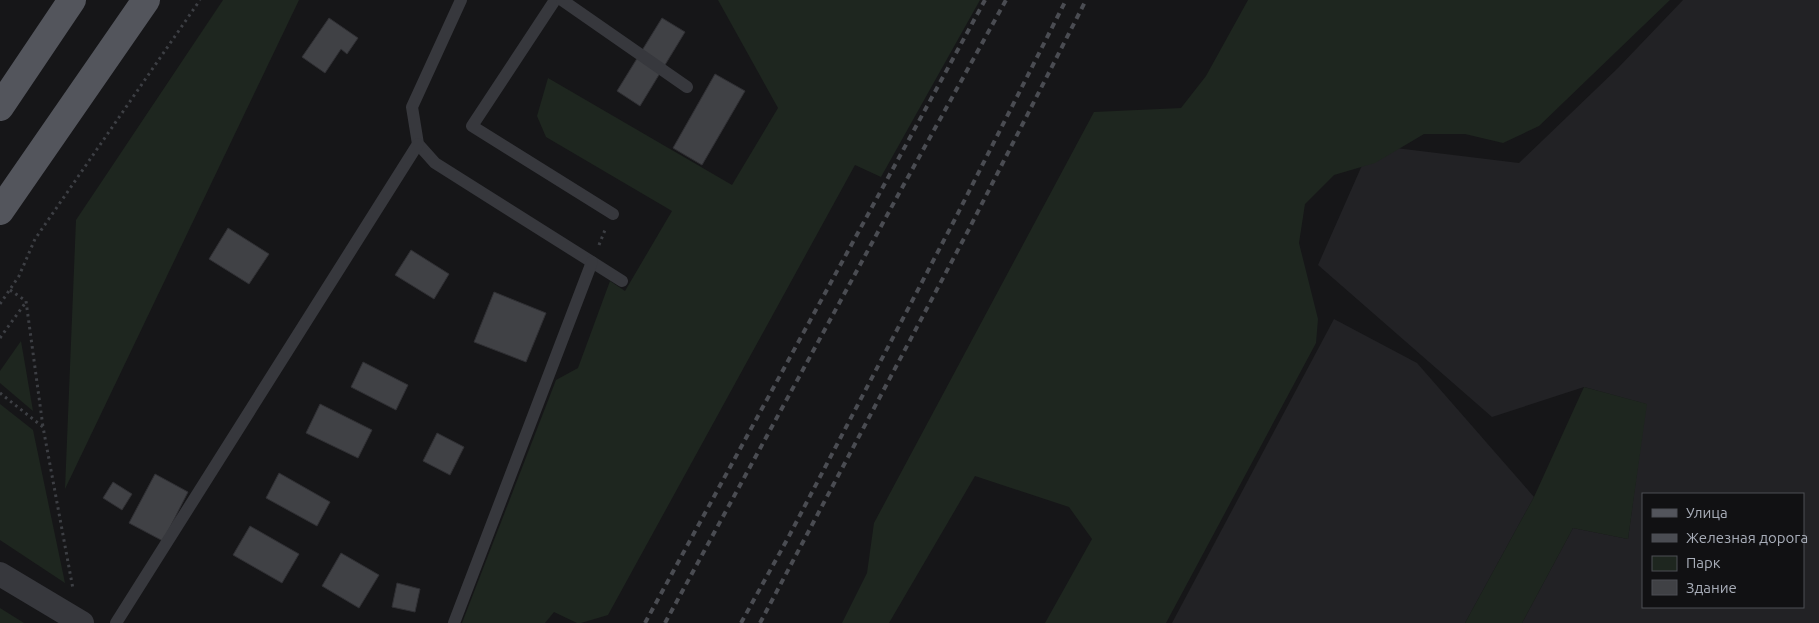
<svg xmlns="http://www.w3.org/2000/svg" width="1819" height="623" font-family="Ubuntu,sans-serif">
<style>
.built{fill:#222225;fill-rule:evenodd}
.green{fill:#1e261f}
.building{fill:#404145;stroke:#303034}
.lines{fill:none;stroke-linecap:round;stroke-linejoin:round}
.path{stroke:#3d3f44;stroke-width:3;stroke-dasharray:2.5 4;stroke-linecap:butt}
.lane{stroke:#37383d;stroke-width:12}
.street{stroke:#37383d;stroke-width:24}
.primary{stroke:#53555c;stroke-width:28}
.rail{stroke:#4a4c52;stroke-width:4;stroke-dasharray:6 5;stroke-linecap:butt}
</style>
<rect width="100%" height="100%" fill="#161618"/>
<g class="built">
<path d="M1683 0H1819V623H1522L1573 528 1628 539 1646 404 1584 387 1492 417 1318 265 1371 145 1519 163 1618 68ZM1643 494H1803V607H1643Z"/>
<path d="M1334 319 1417 363 1534 497 1465 623H1172Z"/>
</g>
<g class="green">
<path d="M223 0H299L65 489 76 220Z"/>
<path d="M718 0H980L881 177 855 165 608 615 581 623H577L554 612 545 623H462L556 380 578 368 610 281 625 291 672 211 546 137 537 116 548 78 732 185 778 108Z"/>
<path d="M1248 0H1670L1539 126 1503 143 1465 134H1424L1375 163 1334 175 1305 204 1299 243 1318 319 1316 343 1166 623H1045L1092 539 1069 507 975 476 889 623H842L867 573 874 523 1094 112 1181 108 1206 76Z"/>
<path d="M21 341 33 411 0 383V371Z"/>
<path d="M1584 387 1647 404 1628 539 1573 528 1522 623H1465L1534 497Z"/>
<path d="M0 404 33 430 65 583 0 540Z"/>
<path d="M0 608 24 623H0Z"/>
</g>
<g class="building">
<path d="M329 18 358 38 347 54 341 49 325 73 302 57Z"/>
<path d="M662 18 685 32 640 106 617 91Z"/>
<path d="M715 74 745 91 702 165 673 148Z"/>
<path d="M228 228 269 254 249 284 209 259Z"/>
<path d="M411 250 449 274 434 299 395 275Z"/>
<path d="M494 292 546 313 526 362 474 342Z"/>
<path d="M363 362 408 385 396 410 351 387Z"/>
<path d="M320 404 372 430 358 458 306 433Z"/>
<path d="M437 433 464 447 450 475 423 461Z"/>
<path d="M279 473 330 502 317 526 266 498Z"/>
<path d="M155 474 188 492 163 541 129 523Z"/>
<path d="M113 482 132 494 122 510 103 498Z"/>
<path d="M250 526 299 554 282 583 233 555Z"/>
<path d="M341 553 379 575 359 608 322 586Z"/>
<path d="M397 583 420 589 415 612 392 607Z"/>
</g>
<g class="lines">
<g class="path">
<path d="M599 245 605 230"/>
<path d="M10 290 26 301 43 427"/>
<path d="M0 304 19 276 35 239 200 0"/>
<path d="M0 338 26 302"/>
<path d="M0 393 43 427 73 589"/>
</g>
<g class="lane">
<path d="M461 0 412 107 418 144 435 163 622 281"/>
<path d="M555 0 472 126 613 214"/>
<path d="M562 0 687 87"/>
<path d="M116 623 418 144"/>
<path d="M454 623 592 262"/>
</g>
<path class="street" d="M0 574 82 623"/>
<g class="primary">
<path d="M0 107 72 0"/>
<path d="M0 211 146 0"/>
</g>
<g class="rail">
<path d="M645 623 985 0"/>
<path d="M665 623 897 197 1006 0"/>
<path d="M741 623 788 538 954 221 1066 0"/>
<path d="M760 623 969 229 1086 0"/>
</g>
</g>
<rect x="1642" y="493" width="162" height="115" fill="#111113" stroke="#4d4f55"/>
<rect x="1652" y="509" width="25" height="8" fill="#53555c" stroke="#4d4f55"/>
<text x="1686" y="518" font-size="15" fill="#a8adb8">Улица</text>
<rect x="1652" y="534" width="25" height="8" fill="#4a4c52" stroke="#4d4f55"/>
<text x="1686" y="543" font-size="15" fill="#a8adb8">Железная дорога</text>
<rect x="1652" y="556" width="25" height="15" fill="#1e261f" stroke="#4d4f55"/>
<text x="1686" y="568" font-size="15" fill="#a8adb8">Парк</text>
<rect x="1652" y="580" width="25" height="15" fill="#404145" stroke="#4d4f55"/>
<text x="1686" y="593" font-size="15" fill="#a8adb8">Здание</text>
</svg>
